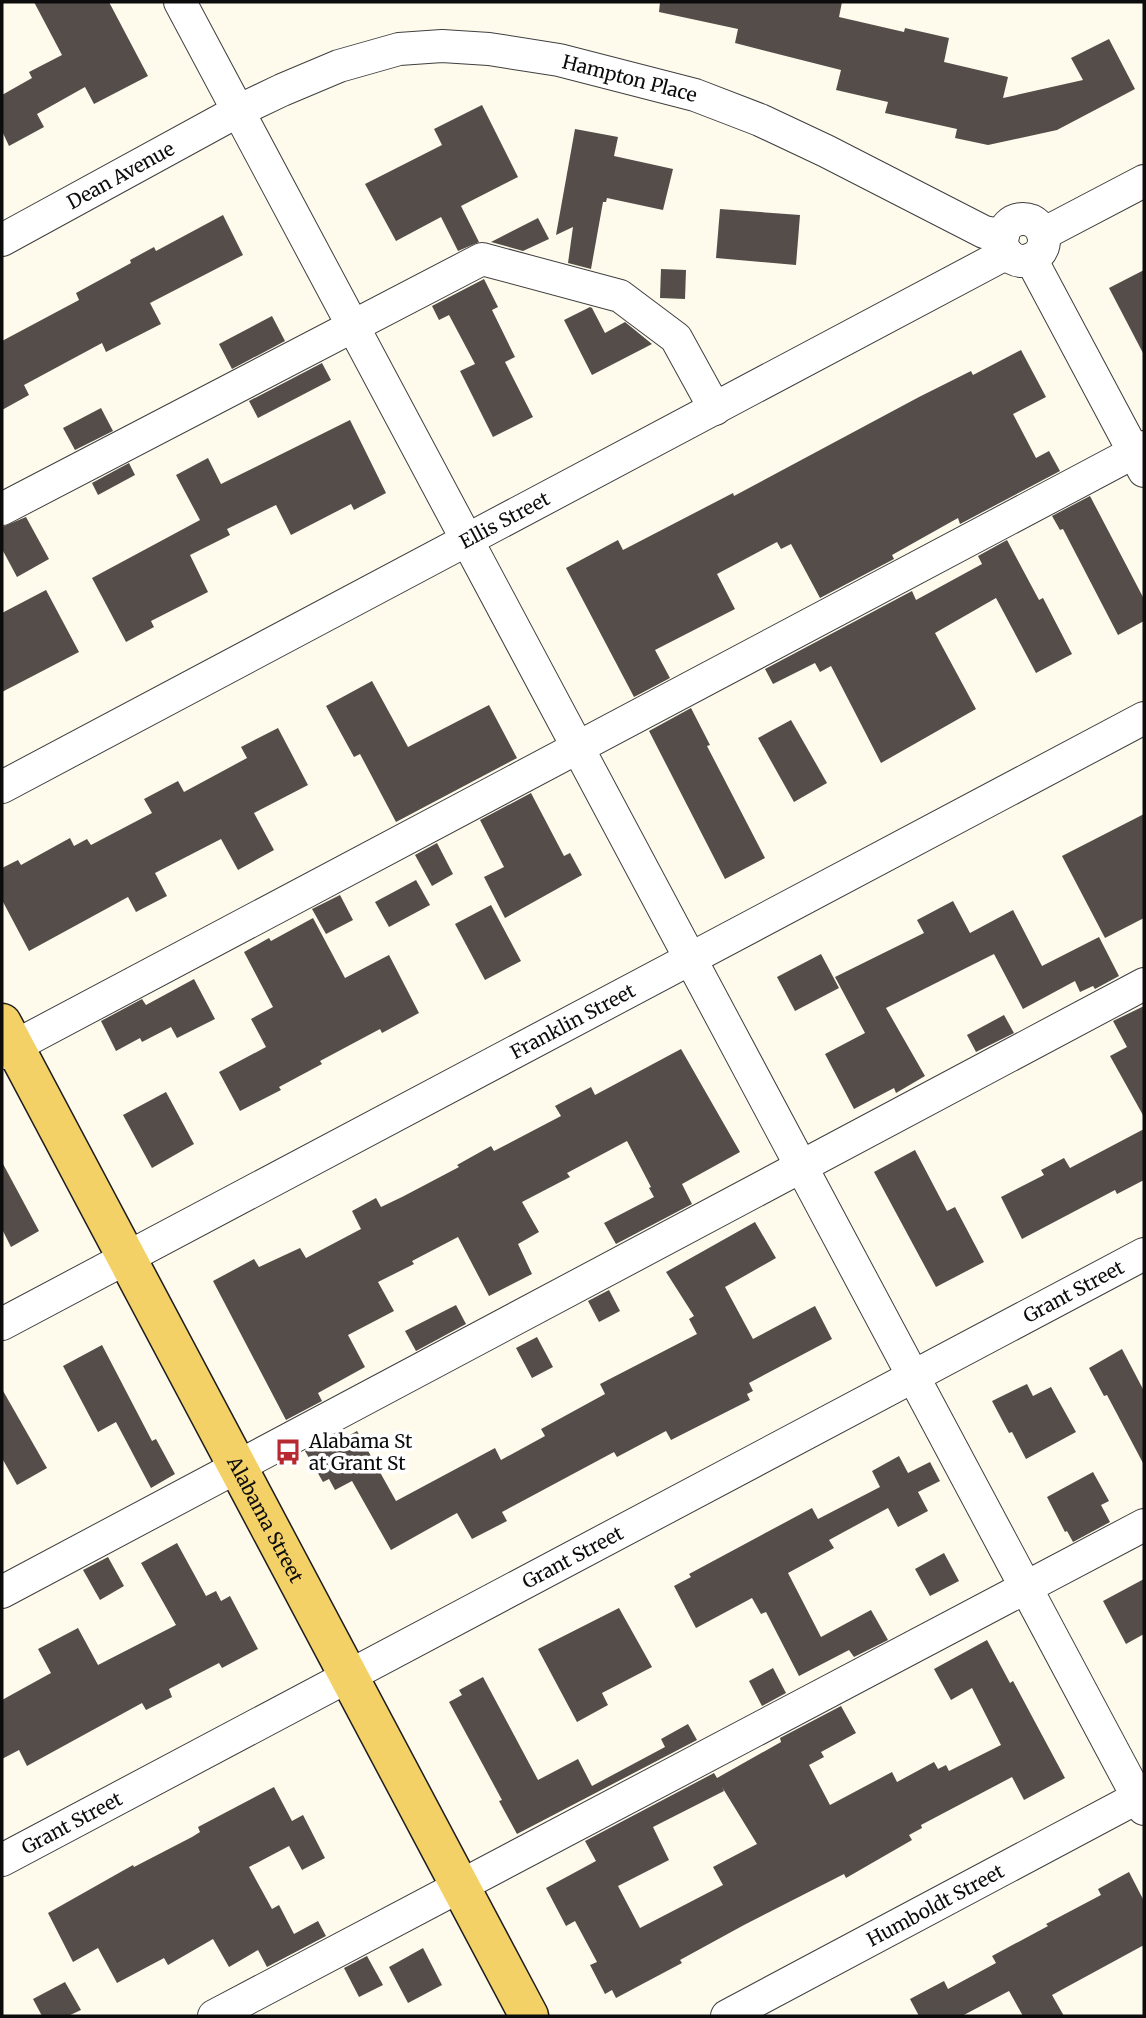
<svg xmlns="http://www.w3.org/2000/svg" width="1146" height="2018" font-family="Merriweather,serif">
<style>
.building{fill:#544d49;fill-rule:evenodd}
.lines{fill:none;stroke-linecap:round;stroke-linejoin:round}
.minor-casing{stroke:#3f3f3f;stroke-width:34}
.major-casing{stroke:#1d1d1d;stroke-width:41}
.minor{stroke:#fff;stroke-width:32}
.major{stroke:#f4d167;stroke-width:38}
.labels{text-anchor:middle;dominant-baseline:central;stroke-width:7;stroke-linejoin:round;paint-order:stroke}
.street-label{font-size:19px;fill:#0c0c0c;stroke:#fff}
.poi-label{font-size:19px;fill:#0c0c0c;stroke:#fff;text-anchor:start}
</style>
<rect width="100%" height="100%" fill="#fefbec"/>
<g class="building">
<path d="M34 2H109L148 76 94 104 85 87 37 114 44 127 9 146 2 131V95L32 78 29 72 62 55Z"/>
<path d="M660 2H842L839 17 904 32 905 28 949 38 944 62 1008 77 1003 98 1083 80 1071 58 1109 39 1135 89 1057 130 988 145 955 138 957 129 885 113 888 102 836 90 841 70 735 43 738 29 659 12Z"/>
<path d="M482 105 518 177 461 206 479 242 458 251 441 217 396 241 365 184 442 145 434 129Z"/>
<path d="M575 129 618 137 614 156 673 169 663 210 607 198 606 202H603L591 269 568 263 573 227 556 235Z"/>
<path d="M720 209 800 215 796 265 716 258Z"/>
<path d="M223 215 243 255 150 303 161 324 106 352 102 343 24 385 29 395 2 410V341L79 300 76 293 131 263 130 260 154 247 156 251Z"/>
<path d="M538 218 549 239 523 251 491 242Z"/>
<path d="M661 269 686 270 685 299 660 298Z"/>
<path d="M1144 270V355L1109 288Z"/>
<path d="M484 279 498 307 492 310 515 357 505 362 533 417 493 437 460 371 475 364 449 315 439 320 432 306Z"/>
<path d="M590 307 592 308 605 333 625 322 652 344 592 375 564 320Z"/>
<path d="M272 316 285 341 232 369 219 344Z"/>
<path d="M1021 350 1046 397 1013 414 1036 458 1049 451 1060 471 960 524 958 518 892 555 894 559 820 598 791 544 781 549 777 542 717 574 735 609 655 650 670 678 634 697 566 568 618 540 623 550 733 493 734 496 919 397 971 371 973 375Z"/>
<path d="M322 363 331 380 258 418 249 401Z"/>
<path d="M101 408 113 431 75 450 63 428Z"/>
<path d="M350 420 386 493 354 510 351 504 291 535 276 505 227 529 230 535 190 555 208 592 151 621 154 627 126 642 92 578 200 520 176 475 208 458 221 484Z"/>
<path d="M129 463 135 475 98 495 92 483Z"/>
<path d="M1090 496 1144 599V621L1118 635 1063 529 1060 530 1052 516Z"/>
<path d="M26 517 49 559 17 577 2 549V527Z"/>
<path d="M1007 540 1039 600 1043 598 1072 654 1036 673 996 598 935 633 976 709 881 763 831 666 820 672 815 663 773 684 765 669 912 591 916 600 982 564 978 556Z"/>
<path d="M46 590 79 652 2 692V613Z"/>
<path d="M372 681 408 747 489 705 517 758 396 822 360 754 354 757 326 706Z"/>
<path d="M691 708 710 745 707 746 765 858 725 879 649 731Z"/>
<path d="M791 720 827 783 794 802 758 738Z"/>
<path d="M278 728 308 785 254 813 274 850 238 870 221 839 155 873 167 896 136 912 128 897 29 951 2 900V868L18 860 21 865 70 838 74 846 87 839 91 845 152 813 144 799 178 781 184 792 247 758 241 747Z"/>
<path d="M531 793 564 856 570 853 582 875 505 918 484 877 504 867 480 820Z"/>
<path d="M1144 814V918L1105 938 1062 856Z"/>
<path d="M437 843 453 874 432 886 415 855Z"/>
<path d="M416 880 430 905 389 927 375 902Z"/>
<path d="M340 895 353 920 326 934 312 909Z"/>
<path d="M953 901 970 933 1013 910 1042 966 1099 937 1119 976 1095 989 1093 986 1080 992 1075 981 1023 1009 994 954 886 1008 925 1076 896 1093 894 1088 854 1109 825 1054 865 1033 835 977 924 933 917 920Z"/>
<path d="M491 905 521 961 485 980 455 924Z"/>
<path d="M313 918 345 978 389 955 419 1013 382 1033 380 1029 320 1061 322 1064 279 1087 281 1090 240 1111 219 1072 266 1047 251 1019 273 1007 244 952 269 938 271 941Z"/>
<path d="M821 954 839 988 795 1011 777 977Z"/>
<path d="M194 979 215 1019 177 1038 171 1027 142 1042 140 1038 116 1051 101 1021 142 999 146 1005Z"/>
<path d="M1144 1006V1117L1110 1056 1127 1047 1113 1021Z"/>
<path d="M1004 1015 1014 1033 976 1052 967 1035Z"/>
<path d="M681 1049 740 1152 682 1184 692 1204 616 1244 604 1223 654 1197 649 1188 651 1187 627 1141 567 1173 570 1177 522 1202 539 1232 518 1244 532 1274 489 1296 458 1237 412 1261 414 1264 378 1282 394 1311 348 1335 365 1367 318 1393 322 1401 286 1420 213 1281 254 1259 259 1267 300 1248 306 1258 361 1229 352 1211 376 1198 381 1207 402 1197 459 1167 457 1165 491 1146 494 1151 561 1116 555 1106 591 1087 595 1095Z"/>
<path d="M166 1092 194 1144 152 1168 123 1115Z"/>
<path d="M1144 1129V1180L1117 1194 1115 1190 1022 1239 1001 1197 1044 1175 1041 1170 1064 1158 1070 1168Z"/>
<path d="M915 1150 947 1211 955 1207 984 1262 936 1287 874 1172Z"/>
<path d="M2 1162 39 1231 11 1247 2 1229Z"/>
<path d="M755 1222 776 1258 725 1287 753 1339 815 1306 832 1339 749 1383 753 1391 747 1394 750 1400 671 1440 666 1431 617 1457 614 1452 502 1512 507 1521 472 1539 457 1513 391 1550 352 1481 335 1490 329 1479 323 1482 305 1451 340 1433 343 1439 357 1431 396 1501 495 1448 501 1460 545 1436 541 1429 605 1394 600 1384 697 1334 689 1319 694 1316 666 1272Z"/>
<path d="M609 1290 620 1311 599 1322 588 1301Z"/>
<path d="M456 1305 466 1324 416 1351 405 1331Z"/>
<path d="M537 1337 553 1367 532 1378 516 1348Z"/>
<path d="M102 1345 152 1441 156 1439 175 1474 151 1488 116 1422 98 1432 63 1366Z"/>
<path d="M1122 1349 1144 1391V1465L1107 1395 1104 1396 1089 1368Z"/>
<path d="M1027 1384 1033 1396 1051 1387 1076 1432 1026 1459 1012 1432 1009 1433 992 1401Z"/>
<path d="M2 1389 47 1468 17 1485 2 1458Z"/>
<path d="M899 1456 908 1473 930 1462 940 1481 918 1492 928 1511 898 1527 888 1508 829 1540 834 1548 788 1573 821 1637 871 1610 888 1640 854 1657 849 1650 799 1676 766 1612 761 1614 752 1598 696 1628 674 1586 691 1577 689 1574 812 1508 818 1519 880 1487 872 1471Z"/>
<path d="M1093 1472 1109 1501 1101 1505 1110 1522 1073 1542 1067 1531 1065 1532 1047 1497Z"/>
<path d="M177 1543 206 1596 216 1591 221 1601 230 1596 258 1649 222 1668 219 1663 169 1689 172 1697 146 1710 142 1703 27 1766 19 1750 2 1759V1700L51 1673 38 1649 78 1628 98 1665 176 1625 141 1563Z"/>
<path d="M944 1553 959 1581 930 1596 915 1569Z"/>
<path d="M108 1557 124 1586 100 1600 83 1570Z"/>
<path d="M1144 1579V1634L1126 1644 1103 1601Z"/>
<path d="M619 1608 652 1667 602 1693 608 1705 577 1722 538 1649Z"/>
<path d="M987 1640 1010 1683 1013 1681 1065 1778 1024 1800 1012 1777 921 1825 922 1828 909 1835 912 1840 846 1878 844 1874 744 1925 680 1960 682 1963 616 1998 612 1990 605 1994 590 1965 597 1962 575 1921 566 1926 546 1888 596 1861 585 1841 714 1773 717 1778 781 1742 780 1738 841 1706 856 1733 821 1752 824 1757 809 1765 830 1805 892 1772 897 1782 934 1762 938 1769 946 1765 949 1771 1001 1745 972 1688 951 1700 934 1669ZM722 1787 757 1844 713 1867 723 1885 640 1928 618 1886 669 1860 653 1827 724 1791Z"/>
<path d="M773 1668 786 1693 762 1706 749 1681Z"/>
<path d="M483 1677 538 1780 578 1759 592 1786 665 1747 661 1739 688 1724 697 1740 517 1834 499 1801 502 1800 449 1702 462 1695 459 1690Z"/>
<path d="M274 1787 292 1821 303 1815 325 1858 302 1870 289 1846 249 1867 272 1909 279 1905 294 1934 318 1921 326 1936 267 1967 258 1950 229 1967 213 1939 168 1965 164 1958 117 1983 98 1948 73 1962 48 1913 133 1865 134 1867 192 1837 200 1832 198 1827Z"/>
<path d="M1129 1872 1144 1901V1945L1052 1995 1064 2016H1023L1009 1991 962 2016H919L910 1999 944 1981 948 1989 996 1963 992 1956 1048 1926 1046 1924 1101 1895 1098 1889Z"/>
<path d="M423 1948 442 1985 408 2003 389 1967Z"/>
<path d="M367 1956 383 1985 359 1997 344 1968Z"/>
<path d="M65 1982 81 2010 68 2016H42L33 1999Z"/>
</g>
<g class="lines">
<g class="minor-casing">
<g id="minor">
<path d="M180 2 1144 1809"/>
<circle cx="1023" cy="240" r="21"/>
<path d="M1043 234 1144 181"/>
<path id="s1" d="M2 240 238 111 282 90 339 66 399 49 442 46 489 49 559 60 695 95 760 120 826 151 984 232 1003 236"/>
<path d="M1031 259 1144 471"/>
<path d="M2 509 482 259 620 296 676 338 715 409"/>
<path id="s2" d="M2 787 1007 253"/>
<path d="M2 1053 1144 447"/>
<path id="s3" d="M2 1324 1144 718"/>
<path d="M2 1592 1144 984"/>
<path id="s4" d="M2 1860 1144 1254"/>
<path d="M214 2016 1144 1525"/>
<path id="s5" d="M727 2016 1144 1794"/>
</g>
</g>
<g class="major-casing">
<g id="major">
<path id="s6" d="M2 1023 529 2016"/>
</g>
</g>
<use href="#minor" class="minor"/>
<use href="#major" class="major"/>
</g>
<defs>
<g id="bus-bare" transform="scale(2.1)"><path d="M-5-6H5V4H4V6H2V4H-2V6H-4V4H-5ZM-3.5-4V0h7V-4ZM-3.5 1.2v1.5H-2V1.2ZM2 1.2v1.5H3.5V1.2Z" fill="#b72931" stroke="#fff" stroke-width="2.5" paint-order="stroke"/></g>
</defs>
<g fill-rule="evenodd">
<use href="#bus-bare" x="288" y="1452"/>
</g>
<g class="labels">
<g class="street-label">
<text stroke="none"><textPath href="#s1" startOffset="676">Hampton Place</textPath></text>
<text stroke="none"><textPath href="#s1" startOffset="135">Dean Avenue</textPath></text>
<text stroke="none"><textPath href="#s2" startOffset="569">Ellis Street</textPath></text>
<text stroke="none"><textPath href="#s3" startOffset="646">Franklin Street</textPath></text>
<text stroke="none"><textPath href="#s4" startOffset="1213">Grant Street</textPath></text>
<text stroke="none"><textPath href="#s6" startOffset="562">Alabama Street</textPath></text>
<text stroke="none"><textPath href="#s4" startOffset="646">Grant Street</textPath></text>
<text stroke="none"><textPath href="#s4" startOffset="79">Grant Street</textPath></text>
<text stroke="none"><textPath href="#s5" startOffset="236">Humboldt Street</textPath></text>
</g>
<g class="poi-label">
<text x="309" y="1441">Alabama St<tspan x="309" dy="22">at Grant St</tspan></text>
</g>
</g>
<rect width="1146" height="2018" fill="none" stroke="#0c0c0c" stroke-width="7"/>
</svg>
